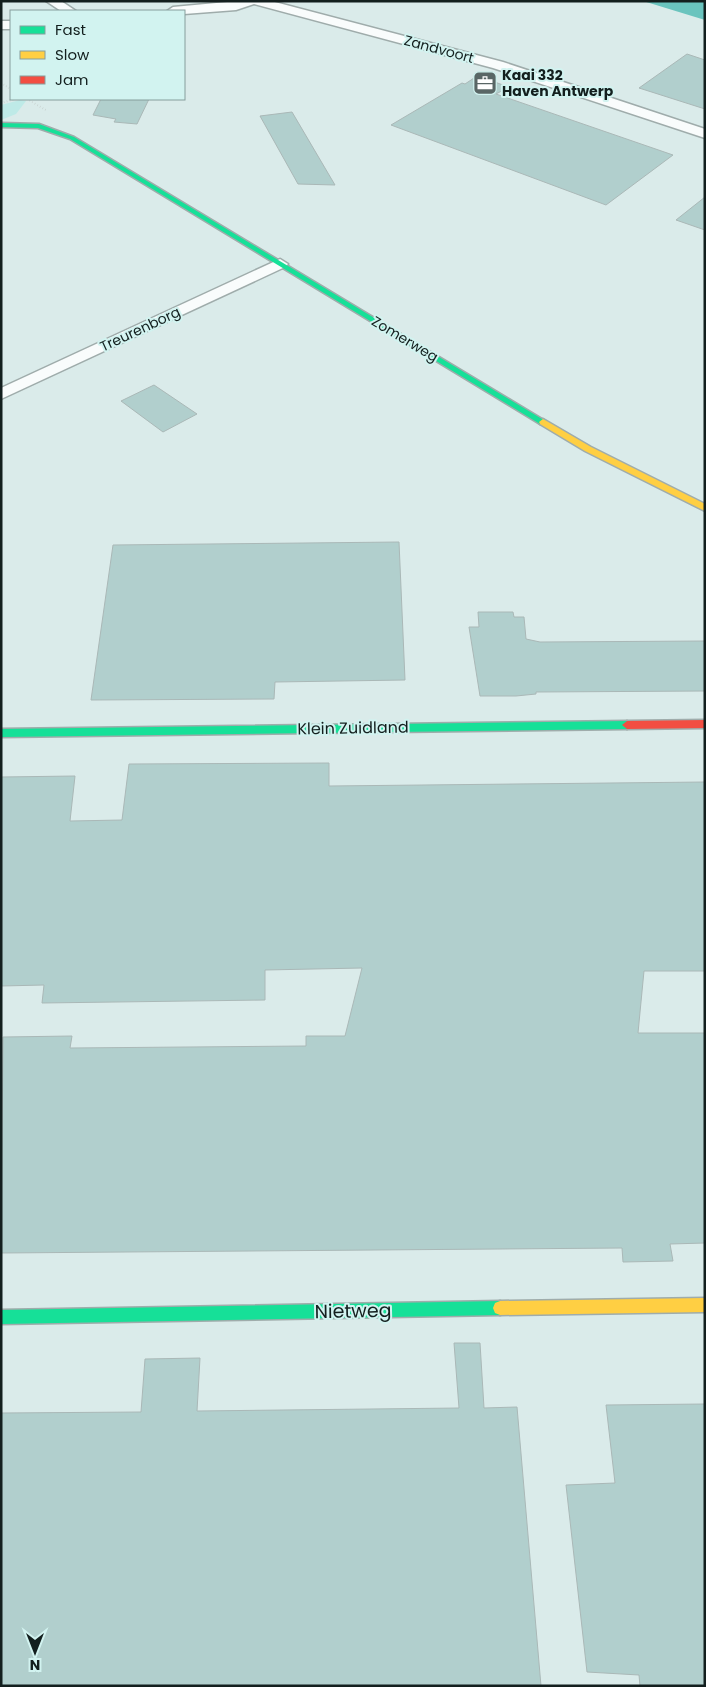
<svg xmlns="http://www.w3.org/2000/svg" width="706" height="1687" font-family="Poppins,sans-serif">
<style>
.green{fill:#beeae7}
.water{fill:#6ac4be}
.building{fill:#b1cfcd;stroke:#aab8b7}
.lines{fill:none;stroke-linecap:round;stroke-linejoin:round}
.street-casing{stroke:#9facab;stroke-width:3}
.fast-casing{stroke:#9facab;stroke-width:3}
.slow-casing{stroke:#9facab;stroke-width:3}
.jam-casing{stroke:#9facab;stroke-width:3}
.path{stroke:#c3c9c8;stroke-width:2;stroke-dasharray:0.5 2.5;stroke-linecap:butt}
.street{fill:#f9fcfc;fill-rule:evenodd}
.fast{fill:#16e098;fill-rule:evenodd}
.slow{fill:#ffcf43;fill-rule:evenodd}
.jam{fill:#f24e42;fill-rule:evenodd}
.labels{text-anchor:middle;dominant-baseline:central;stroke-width:4;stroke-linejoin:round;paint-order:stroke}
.far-street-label{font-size:14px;fill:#131f1e;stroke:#d2f3f0}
.far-poi-label{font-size:14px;font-weight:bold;fill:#131f1e;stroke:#d2f3f0;text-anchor:start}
.street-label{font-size:16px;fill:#131f1e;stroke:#d2f3f0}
.near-street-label{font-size:19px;fill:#131f1e;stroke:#d2f3f0}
</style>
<rect width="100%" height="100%" fill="#daebea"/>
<path class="green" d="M20 100 26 101 16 114 1 120V105Z"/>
<path class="water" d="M643 1H705V20Z"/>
<g class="building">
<path d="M687 54 705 60V109L639 88Z"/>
<path d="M477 76 509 87 496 94 673 155 606 205 391 125 462 83 465 84Z"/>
<path d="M101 99H149L137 124 114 122 116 119 93 115Z"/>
<path d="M292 112 335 185 298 184 260 116Z"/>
<path d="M705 197V230L676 220Z"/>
<path d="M154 385 197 414 163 432 121 401Z"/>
<path d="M399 542 405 680 275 682 274 699 91 700 113 545Z"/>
<path d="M478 612H513L514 617H524L526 639 540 642 705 641V691L536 692V694L516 696H480L469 627H479Z"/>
<path d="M329 763V786L705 782V971H644L638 1033H705V1243L670 1244 673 1261 623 1262 622 1248 1 1253 3 1037 72 1036 70 1048 306 1046V1036H345L362 968 265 970V1000L42 1003 44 985 1 986V777L75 776 70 821 122 820 129 764Z"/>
<path d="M454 1343H480L484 1408 517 1407 541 1686H1V1413L141 1412 145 1359 200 1358 197 1411 459 1408Z"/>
<path d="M705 1404V1686H640L639 1675 587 1672 566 1485 615 1483 606 1405Z"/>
</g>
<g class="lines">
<g class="street-casing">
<g id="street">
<path d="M46 1H61L76 11H61Z"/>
<path d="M238 1H271L503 62 705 129V138L493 68 254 4 236 10 184 14V11H167L173 7Z"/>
<rect x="1" y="21" width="10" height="8"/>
<path d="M280 259 288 264 285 267 1 399V388Z"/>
</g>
</g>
<g class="fast-casing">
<g id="fast">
<path d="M1 123 39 124 74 137 547 422 546 424H540L70 139 38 128 1 127Z"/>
<path d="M627 721 632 725 627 729 1 737V729Z"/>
<path d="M500 1301 505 1303 507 1308 505 1313 500 1315 1 1324V1310Z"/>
</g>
</g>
<g class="slow-casing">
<g id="slow">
<path d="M543 419 591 447 705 504V511L585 451 540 424 539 422Z"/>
<path d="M705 1298V1312L500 1315 495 1313 493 1308 495 1303 500 1301Z"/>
</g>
</g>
<g class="jam-casing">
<path id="jam" d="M705 720V728L627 729 622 725 627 721Z"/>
</g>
<g class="path">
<path d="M1 83 11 89"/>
<path d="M27 99 46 110"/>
<path d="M1 103 15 99"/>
</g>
<use href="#street" class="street"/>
<use href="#fast" class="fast"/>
<use href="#slow" class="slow"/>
<use href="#jam" class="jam"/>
</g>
<defs>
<g id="office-square" transform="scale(1.25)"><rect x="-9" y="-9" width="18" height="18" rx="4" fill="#596665" stroke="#d2f3f0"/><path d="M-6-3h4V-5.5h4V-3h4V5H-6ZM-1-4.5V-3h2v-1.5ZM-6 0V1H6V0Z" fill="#fff"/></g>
</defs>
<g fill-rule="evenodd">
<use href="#office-square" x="485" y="83"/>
</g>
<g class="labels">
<g class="far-street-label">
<text transform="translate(439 49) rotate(15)">Zandvoort</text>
<text transform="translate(140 329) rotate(-25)">Treurenborg</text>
<text transform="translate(405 339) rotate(31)">Zomerweg</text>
</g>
<g class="far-poi-label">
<text x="502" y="75">Kaai 332<tspan x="502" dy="16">Haven Antwerp</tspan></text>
</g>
<g class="street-label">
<text transform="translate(353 728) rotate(-1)">Klein Zuidland</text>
</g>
<g class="near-street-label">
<text transform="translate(353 1311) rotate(-1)">Nietweg</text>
</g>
</g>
<rect width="706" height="1687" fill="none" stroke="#131f1e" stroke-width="5"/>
<rect x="10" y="10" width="175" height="90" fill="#d2f3f0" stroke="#869e9c"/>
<rect x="20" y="26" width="25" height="8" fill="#16e098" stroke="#869e9c"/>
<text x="55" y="35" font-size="15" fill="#131f1e">Fast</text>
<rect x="20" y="51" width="25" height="8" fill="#ffcf43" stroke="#869e9c"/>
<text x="55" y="60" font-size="15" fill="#131f1e">Slow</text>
<rect x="20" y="76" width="25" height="8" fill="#f24e42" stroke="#869e9c"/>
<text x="55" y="85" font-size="15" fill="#131f1e">Jam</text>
<g transform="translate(35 1652) rotate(180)" stroke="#d2f3f0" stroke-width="4" paint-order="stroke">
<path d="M0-4L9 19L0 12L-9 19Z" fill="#131f1e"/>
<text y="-8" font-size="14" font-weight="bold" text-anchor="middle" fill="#131f1e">N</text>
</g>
</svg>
